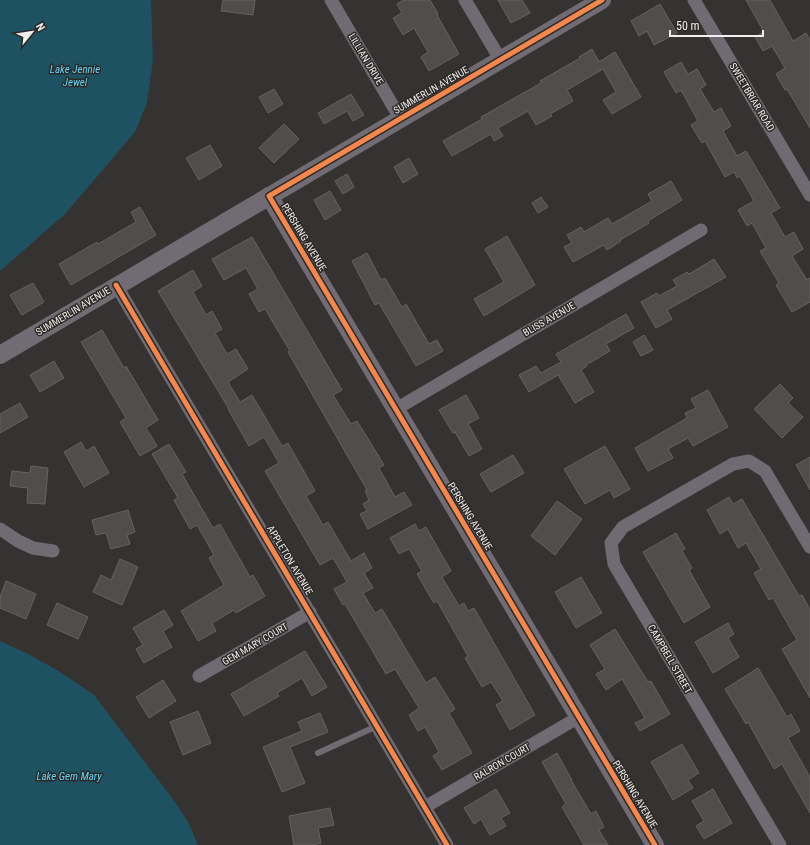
<svg xmlns="http://www.w3.org/2000/svg" width="810" height="845" font-family="'Roboto Condensed',sans-serif">
<style>
.water{fill:#1e5263}
.building{fill:#4f4e4d;stroke:#646362}
.lines{fill:none;stroke-linecap:round;stroke-linejoin:round}
.lane{stroke:#706a72;stroke-width:6}
.street{stroke:#706a72;stroke-width:13}
.secondary{stroke:#716c73;stroke-width:18}
.cycleway-casing{stroke:#2b2a26;stroke-width:8}
.cycleway{stroke:#f5874c;stroke-width:5}
.labels{text-anchor:middle;dominant-baseline:central;stroke-width:3;stroke-linejoin:round;paint-order:stroke}
.street-label{font-size:10px;fill:#f0efed;stroke:#2b2a26}
.water-label{font-size:11px;font-style:italic;fill:#66d1f6;stroke:#2b2a26}
</style>
<rect width="100%" height="100%" fill="#343331"/>
<g class="water">
<path d="M0 0H151L153 60 147 103 135 132 65 214 0 271Z"/>
<path d="M0 641 30 655 60 672 94 695 175 802 188 822 198 845H0Z"/>
</g>
<g class="building">
<path d="M223 0H255L253 15 221 11Z"/>
<path d="M403 0H430L438 14 437 15 459 54 429 71 421 57 428 52 414 28 403 35 393 18 402 13 397 4Z"/>
<path d="M498 0H522L530 13 511 23Z"/>
<path d="M746 0H770L793 41 806 33 810 40V128L787 89 785 90 776 74 785 68 772 46 763 51 755 37 764 32Z"/>
<path d="M660 4 677 33 654 45 647 31 639 36 631 21Z"/>
<path d="M592 49 599 62 615 52 641 97 612 114 603 100 616 92 603 69 567 90 573 101 550 114 552 116 536 125 528 111 498 128 503 136 494 141 491 134 452 156 443 141 482 119 481 117 541 83 540 81 580 58 579 57Z"/>
<path d="M681 62 688 74 697 69 706 85 700 89 714 112 721 108 731 126 723 131 737 156 746 151 780 208 771 213 785 237 794 232 803 249 792 256 807 280 810 278V302L792 312 776 285 779 283 760 251 766 248 752 223 747 226 738 210 754 201 740 176 737 178 734 172 725 177 705 141 702 143 691 125 698 121 681 90 676 93 664 72Z"/>
<path d="M274 89 283 104 268 113 259 97Z"/>
<path d="M351 94 364 115 353 121 347 111 324 124 318 113Z"/>
<path d="M284 124 299 139 274 163 259 148Z"/>
<path d="M210 145 222 166 199 180 186 158Z"/>
<path d="M409 158 418 174 403 183 394 167Z"/>
<path d="M347 174 354 187 343 194 335 181Z"/>
<path d="M671 181 682 200 648 221 649 223 620 240 621 241 607 250 604 245 573 262 564 247 572 243 567 235 581 227 584 232 608 218 612 224 652 201 648 194Z"/>
<path d="M330 191 341 210 325 220 314 200Z"/>
<path d="M541 197 548 207 538 213 532 203Z"/>
<path d="M140 207 156 235 71 285 59 264 97 242 98 244 136 222 131 212Z"/>
<path d="M507 236 535 285 484 316 474 299 504 282 485 249Z"/>
<path d="M252 237 342 390 333 395 343 411 351 424 357 421 370 442 384 465 379 468 395 497 404 492 412 505 368 529 360 514 367 511 363 504 369 500 365 491 367 490 288 352 290 351 265 309 259 312 249 294 258 289 246 268 224 280 212 259Z"/>
<path d="M367 253 381 280 385 278 402 307 406 304 429 344 437 340 443 351 416 366 379 303 375 305 352 261Z"/>
<path d="M714 259 726 277 667 310 672 319 656 328 641 302 657 293 659 296 677 286 673 280 687 272 689 274Z"/>
<path d="M193 270 202 286 193 292 206 315 212 311 222 329 215 333 227 354 236 349 248 369 228 382 240 402 252 395 282 446 288 443 315 491 306 496 323 525 328 522 351 561 364 553 372 568 364 573 373 588 363 593 375 613 382 609 426 683 435 677 455 709 449 713 472 753 442 770 433 756 439 752 425 727 418 731 409 715 419 708 405 685 395 669 386 674 345 604 343 605 334 589 347 582 333 558 320 565 265 471 279 463 264 437 249 446 228 409H229L158 291Z"/>
<path d="M33 283 44 302 22 315 10 295Z"/>
<path d="M626 314 634 328 606 344 610 351 586 365 587 366 581 370 594 392 575 403 558 375 529 392 519 375 536 366 541 373 561 362 556 354Z"/>
<path d="M102 330 124 368 126 366 158 420 146 428 157 446 140 456 120 422 126 418 81 342Z"/>
<path d="M644 335 653 350 641 356 633 342Z"/>
<path d="M54 361 64 378 40 392 30 375Z"/>
<path d="M780 384 793 398 788 403 803 417 782 438 754 409Z"/>
<path d="M708 390 728 427 693 446 688 438 668 449 673 458 648 471 635 448 687 418 685 413 696 408 691 399Z"/>
<path d="M466 395 479 418 468 424 482 449 469 456 455 432 453 433 439 410Z"/>
<path d="M20 403 28 417 0 433V414Z"/>
<path d="M81 442 86 451 94 446 109 473 84 487 64 452Z"/>
<path d="M169 444 186 472 182 474 213 528 220 524 250 577 253 575 265 596 236 613 234 610 212 623 216 631 198 641 181 611 224 585 209 558 214 555 197 525 190 529 174 500 178 498 152 454Z"/>
<path d="M605 446 630 489 614 498 610 490 585 504 564 469Z"/>
<path d="M513 455 524 473 491 492 480 474Z"/>
<path d="M810 457V490L796 465Z"/>
<path d="M31 466 48 468 45 504 27 503 28 488 10 486 12 471 30 473Z"/>
<path d="M729 497 733 504 742 499 799 596 802 595 810 610V698L782 649 797 640 773 598 769 600 754 573 761 569 746 543 738 548 728 529 720 534 707 510Z"/>
<path d="M557 501 582 519 555 555 531 536Z"/>
<path d="M128 510 135 532 127 535 130 544 111 549 106 533 96 535 92 520Z"/>
<path d="M415 524 419 531 426 527 451 571 442 577 459 606 464 603 468 611 474 608 535 715 510 730 496 705 503 701 491 682 482 687 465 658 468 656 437 601 434 603 417 574 422 571 409 549 399 554 390 538Z"/>
<path d="M676 533 685 549 682 551 692 568 689 570 710 607 684 623 643 552Z"/>
<path d="M120 559 138 567 122 605 93 592 101 575 111 580Z"/>
<path d="M581 577 602 613 576 628 555 592Z"/>
<path d="M6 581 36 594 26 619 0 608V597Z"/>
<path d="M57 603 88 617 78 639 47 625Z"/>
<path d="M164 610 173 625 163 631 172 647 144 663 136 649 143 645 133 628Z"/>
<path d="M728 623 734 634 728 638 739 657 713 673 695 642Z"/>
<path d="M615 629 648 682 651 681 670 714 640 731 635 723 645 718 622 679 606 690 596 674 605 669 590 645Z"/>
<path d="M305 651 327 687 312 696 302 678 277 693 279 696 244 716 231 694Z"/>
<path d="M758 668 787 717 791 714 800 731 788 738 810 777V813L782 764 774 769 748 722 746 724 725 689Z"/>
<path d="M163 680 176 701 149 718 136 697Z"/>
<path d="M198 711 211 743 183 755 170 722Z"/>
<path d="M320 713 328 732 290 747 305 783 282 792 263 747 302 731 298 722Z"/>
<path d="M682 744 699 773 688 780 693 788 673 800 651 762Z"/>
<path d="M557 753 572 780H571L591 814 596 811 604 827 599 830 608 845H584L562 807 566 804 542 762Z"/>
<path d="M496 789 510 813 501 818 506 826 490 835 481 819 474 824 464 808Z"/>
<path d="M713 789 732 823 704 839 696 826 704 821 692 801Z"/>
<path d="M330 808 334 825 318 828 321 843 313 845H294L289 816Z"/>
</g>
<g class="lines">
<path class="lane" d="M318 753 377 726"/>
<g class="street">
<path d="M331 0 400 118"/>
<path d="M465 0 500 59"/>
<path d="M694 0 810 195"/>
<path d="M116 285 447 845"/>
<path d="M396 409 701 230"/>
<path d="M0 529 18 541 33 548 53 551"/>
<path d="M199 676 310 612"/>
<path d="M425 807 579 717"/>
<path d="M780 845 614 564 611 543 623 527 733 464 749 461 765 471 810 547"/>
</g>
<g class="secondary">
<path d="M269 196 655 845"/>
<path d="M0 355 602 0"/>
</g>
<g class="cycleway-casing">
<g id="cycleway">
<path d="M602 0 269 196 655 845"/>
<path d="M116 285 447 845"/>
</g>
</g>
<use href="#cycleway" class="cycleway"/>
</g>
<g class="labels">
<g class="street-label">
<text transform="translate(366 59) rotate(59)">LILLIAN DRIVE</text>
<text transform="translate(431 90) rotate(-30)">SUMMERLIN AVENUE</text>
<text transform="translate(752 97) rotate(59)">SWEETBRIAR ROAD</text>
<text transform="translate(304 237) rotate(59)">PERSHING AVENUE</text>
<text transform="translate(73 311) rotate(-31)">SUMMERLIN AVENUE</text>
<text transform="translate(549 319) rotate(-30)">BLISS AVENUE</text>
<text transform="translate(470 516) rotate(59)">PERSHING AVENUE</text>
<text transform="translate(290 560) rotate(59)">APPLETON AVENUE</text>
<text transform="translate(255 644) rotate(-30)">GEM MARY COURT</text>
<text transform="translate(670 659) rotate(60)">CAMPBELL STREET</text>
<text transform="translate(502 762) rotate(-30)">RALRON COURT</text>
<text transform="translate(635 794) rotate(59)">PERSHING AVENUE</text>
</g>
<g class="water-label">
<text x="75" y="69">Lake Jennie<tspan x="75" dy="13">Jewel</tspan></text>
<text x="69" y="776">Lake Gem Mary</text>
</g>
</g>
<g transform="translate(32 32) rotate(60)" stroke="#2b2a26" stroke-width="3" paint-order="stroke">
<path d="M0-3L7 15L0 10L-7 15Z" fill="#f0efed"/>
<text y="-6" font-size="11" font-weight="bold" text-anchor="middle" fill="#f0efed">N</text>
</g>
<path d="M670 30v6h93v-6" fill="none" stroke="#f0efed" stroke-width="2"/>
<text x="676" y="30" font-size="12" fill="#f0efed" stroke="#2b2a26" stroke-width="3" paint-order="stroke">50 m</text>
</svg>
